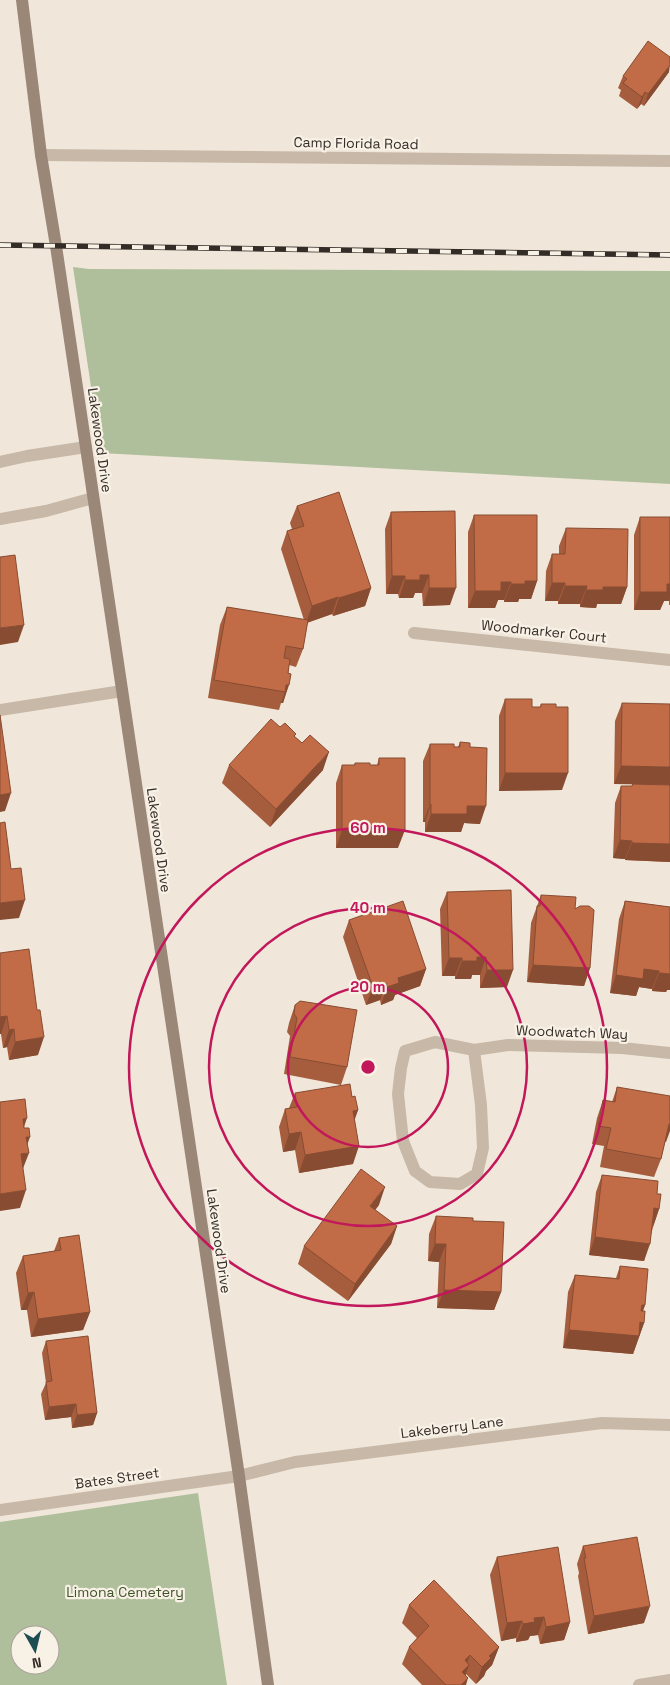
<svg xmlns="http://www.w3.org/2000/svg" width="670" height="1685" font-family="'Space Grotesk',sans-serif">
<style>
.green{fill:#b0bf9b;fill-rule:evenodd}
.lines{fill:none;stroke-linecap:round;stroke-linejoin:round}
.lane{stroke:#c8b8a7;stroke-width:12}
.street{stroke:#c8b8a7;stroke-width:12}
.secondary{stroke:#9b8778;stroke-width:12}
.rail-casing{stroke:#342c27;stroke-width:5.5}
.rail{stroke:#f8f1e6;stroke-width:4;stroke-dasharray:11;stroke-linecap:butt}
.wall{fill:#a65d3d}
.shaded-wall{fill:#874c32}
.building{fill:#c16c47;stroke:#874c32}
.ring{fill:none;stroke:#c2185b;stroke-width:2.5}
.labels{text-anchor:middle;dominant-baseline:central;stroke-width:4.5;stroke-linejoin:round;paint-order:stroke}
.street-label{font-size:14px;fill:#342c27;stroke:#f8f1e6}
.park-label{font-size:14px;fill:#41522c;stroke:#f8f1e6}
.centre{fill:#c2185b;stroke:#f8f1e6;stroke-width:2.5}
.ring-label{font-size:15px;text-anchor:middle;font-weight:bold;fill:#c2185b;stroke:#f8f1e6;stroke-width:4.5;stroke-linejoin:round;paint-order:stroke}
</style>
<rect width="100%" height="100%" fill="#f0e7da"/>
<g class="green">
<path d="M73 267 89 269 670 271V484L101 453Z"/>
<path d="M198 1493 227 1685H0V1522ZM20 1635H50V1665H20Z"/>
</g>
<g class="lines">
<path class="lane" d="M0 710 122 691"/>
<g class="street">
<path d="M41 155 670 161"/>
<path d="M0 462 27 456 86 447"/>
<path d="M0 519 46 511 93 498"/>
<path d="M414 633 670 660"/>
<path d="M474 1050 481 1105 483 1148 477 1174 460 1184 430 1182 415 1171 403 1141 398 1094 401 1068 405 1051 435 1042 474 1050 508 1045 622 1048 670 1053"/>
<path d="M0 1510 239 1476 295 1462 602 1423 670 1425"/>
<path d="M639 1685 670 1680"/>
</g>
<path class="secondary" d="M22 0 41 155 56 246 239 1476 268 1685"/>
<g class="rail-casing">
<path id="rail" d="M0 245 670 255"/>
</g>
<use href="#rail" class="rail"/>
</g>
<g class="wall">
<path d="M669 72 644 106 641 104 637 109 619 96 621 90 618 88 623 76Z"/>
<path d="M297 506 371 588 365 606 333 616 332 614 307 623 303 649 296 667 289 665 288 673 291 674 283 703H281L279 710 208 698 220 625 227 607 304 620 281 549 287 531 292 529 290 523Z"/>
<path d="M391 512 450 605 423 606 422 593H415L413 598H399L398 594H386L385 529Z"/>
<path d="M474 515 537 581 531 599H519L518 602H504V600H498L495 608H468V532Z"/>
<path d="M640 517H670V605H669V601H664L660 610H634V535Z"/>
<path d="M566 528 627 587 621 604H597L596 608 580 607V604H558V601H545L546 571 552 554H559V546Z"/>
<path d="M505 699 532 707H540L541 704 556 707 562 790 499 791V716Z"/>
<path d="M622 703 650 784 670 785V862L625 860V859L613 858 615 803 621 786H632V784H614L615 721Z"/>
<path d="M280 727 295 737 302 743 323 770 270 827 222 783 229 765Z"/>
<path d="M460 742 470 747 480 824 464 823 461 832H425V822H423V761L430 744 458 747Z"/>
<path d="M379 758 398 848H336V783L342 765H354L355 763 370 765H377Z"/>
<path d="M447 892 507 987 480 988V975H472L471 979H455V976H442L440 909Z"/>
<path d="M541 895 575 909 590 968 584 986 527 982 531 923Z"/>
<path d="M625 901 670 907V990H667L666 992 652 991V989L639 987 636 996 610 993 619 919Z"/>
<path d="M349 920 426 969 420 986 395 995 393 1000 381 1005 380 1000 366 1005 343 937Z"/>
<path d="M0 953 38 1055 9 1060 7 1047 3 1048 1 1034Z"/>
<path d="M295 1005 347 1067 341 1085 284 1074 290 1036 287 1032 289 1023Z"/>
<path d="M617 1087 666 1142H665L661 1159 654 1177 600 1167 604 1146 592 1144 597 1118 603 1100 612 1102Z"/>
<path d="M295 1093 352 1097 358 1110 355 1119 353 1164 299 1173 295 1150 283 1152 279 1127 285 1109 289 1108Z"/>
<path d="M602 1175 657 1194 659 1209 653 1227 644 1261 589 1255 596 1192Z"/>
<path d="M379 1205 375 1210 397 1226 391 1244 348 1301 298 1264 304 1246Z"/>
<path d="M436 1216 473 1221 501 1292 494 1310 437 1308 439 1262 428 1261 429 1234Z"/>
<path d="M59 1238 90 1312 83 1330 31 1337 27 1310H21L16 1273 23 1256 54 1251Z"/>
<path d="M620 1266 645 1305 643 1311 644 1323 633 1354 563 1348 568 1292 575 1275 616 1278Z"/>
<path d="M46 1341 97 1413 93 1425 72 1428 71 1417 45 1420 41 1394 46 1383 42 1353Z"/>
<path d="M583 1546 644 1623 588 1634 578 1576 579 1573 577 1564Z"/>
<path d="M497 1557 570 1622 564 1640 540 1644 538 1635 530 1636 528 1640 516 1642V1638L501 1641 490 1575Z"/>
<path d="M409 1605 499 1647 492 1665 486 1671 484 1676 476 1684 466 1674V1685H422L402 1664 409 1647 417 1638 402 1623Z"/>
</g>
<g class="shaded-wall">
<path d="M670 65 669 72 644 106 648 94Z"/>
<path d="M645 92 641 104 637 109 642 97Z"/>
<path d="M420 575H429L422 593H415L413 598H399L405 580Z"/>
<path d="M392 576H405L398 594H386Z"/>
<path d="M525 581H537L531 599H519L518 602H504L511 584Z"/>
<path d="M501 582H511L504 600H498L495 608H468L475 591Z"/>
<path d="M552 583H565L558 601H545Z"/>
<path d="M667 584H670V599L669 601H664L660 610H634L640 592Z"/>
<path d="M565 586H587L580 604H558Z"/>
<path d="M603 587H627L621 604H597L596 608 580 607 586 590Z"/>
<path d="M371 588 365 606 333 616 339 598Z"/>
<path d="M429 588H456L450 605 423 606Z"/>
<path d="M338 597 332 614 306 623 312 606Z"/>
<path d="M24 625 18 642 0 645V628Z"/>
<path d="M286 685H289L283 703H281L285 692Z"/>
<path d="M329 752 323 770 270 827 276 809Z"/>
<path d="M621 766 670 767V785L614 784Z"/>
<path d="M505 773H568L562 790 499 791Z"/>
<path d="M11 793 5 811 0 812V795Z"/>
<path d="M431 804 425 822H423L430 805Z"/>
<path d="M467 806H486L480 824 464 823 461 832H425L431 814Z"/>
<path d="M342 830H405L398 848H336Z"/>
<path d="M620 840 632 841 625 859 613 858Z"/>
<path d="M632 843 670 844V862L625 860Z"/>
<path d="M25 900 19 918 0 920V903Z"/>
<path d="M477 957H486L480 975H472L471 979H455L462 961Z"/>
<path d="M449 958H462L455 976H442Z"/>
<path d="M533 965 590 968 584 986 527 982Z"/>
<path d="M426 969 420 986 395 995 393 1000 381 1005 387 987 398 978Z"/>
<path d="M644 969 659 971 652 989 639 987 636 996 610 993 616 975Z"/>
<path d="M487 970H513L507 987 480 988Z"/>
<path d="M659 973 670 974V990H667L666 992 652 991Z"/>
<path d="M386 983 380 1000 366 1005 373 987Z"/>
<path d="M7 1016 1 1034H0V1017Z"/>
<path d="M14 1029 7 1047 3 1048 9 1030Z"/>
<path d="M44 1037 38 1055 9 1060 15 1042Z"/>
<path d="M358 1110 351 1128 353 1111Z"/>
<path d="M27 1118 21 1136 23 1119Z"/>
<path d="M669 1124H670V1131L666 1142 663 1141Z"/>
<path d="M301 1132 295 1150 283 1152 289 1134Z"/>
<path d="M26 1137H30L24 1154 29 1153 22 1171 15 1172Z"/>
<path d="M359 1146 353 1164 299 1173 305 1155Z"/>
<path d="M385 1187 379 1205 364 1224 370 1206Z"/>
<path d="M26 1190 20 1208 0 1211V1194Z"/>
<path d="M654 1208 659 1209 653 1227Z"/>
<path d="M397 1226 391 1244 348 1301 355 1284Z"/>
<path d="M595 1237 650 1244 644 1261 589 1255Z"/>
<path d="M435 1244H446L439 1262 428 1261Z"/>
<path d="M444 1290 501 1292 494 1310 437 1308Z"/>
<path d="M34 1292 27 1310H21L28 1293Z"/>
<path d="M642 1305H645L638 1323Z"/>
<path d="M90 1312 83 1330 31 1337 38 1319Z"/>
<path d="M640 1322 644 1323 633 1354 563 1348 569 1330Z"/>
<path d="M76 1404 71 1417 45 1420 49 1407Z"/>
<path d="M97 1413 93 1425 72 1428 77 1415Z"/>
<path d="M650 1606 644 1623 588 1634 594 1616Z"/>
<path d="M544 1617 538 1635 530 1636 528 1640 516 1642 523 1624 534 1618Z"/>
<path d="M522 1621 516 1638 501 1641 507 1623Z"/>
<path d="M570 1622 564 1640 540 1644 546 1627Z"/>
<path d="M499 1647 492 1665 486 1671 484 1676 476 1684 482 1667 489 1656Z"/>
<path d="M470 1655 465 1669 469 1665 463 1683 457 1685 465 1660Z"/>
<path d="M468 1678 466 1685H461Z"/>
</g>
<g class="building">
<path d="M648 41 670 57V65L648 94 645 92 642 97 623 83 627 79 623 76Z"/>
<path d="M339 492 371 588 339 598 338 597 312 606 287 531 304 526 297 506Z"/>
<path d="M455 511 456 588H429V575H420V580H405V576H392L391 512Z"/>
<path d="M474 515H537V581H525V584H511V582H501V591H475Z"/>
<path d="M640 517H670V584H667V592H640Z"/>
<path d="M566 528 628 529 627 587H603V590H586L587 586H565V583H552V554H565Z"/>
<path d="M15 555 24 625 0 628V557Z"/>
<path d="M227 607 308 620 303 649 286 646 284 658 290 659 288 673 291 674 289 685H286L285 692 214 680Z"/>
<path d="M505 699H532V707H541V704H556V707H568V773H505Z"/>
<path d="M622 703 670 704V767L621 766Z"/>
<path d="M0 715 11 793 0 795Z"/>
<path d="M271 719 280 727 285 723 296 734 294 736 302 743 310 735 329 752 276 809 229 765Z"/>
<path d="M460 742 470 743V747L487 748 486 806H467V814H431V804L430 805V744H454V747H460Z"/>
<path d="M379 758H405V830H342V765H355V763H370V765H379Z"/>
<path d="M633 784 670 785V844L632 843V841L620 840 621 786H632Z"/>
<path d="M5 822 11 869 21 868 25 900 0 903V823Z"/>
<path d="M511 890 513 970H487L486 957H477V961H462V958H449L447 892Z"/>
<path d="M541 895 576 897 575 909 580 906H589L594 910 590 968 533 965 537 906H540Z"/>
<path d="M403 901 426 969 398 978 399 983 387 987 386 983 373 987 349 920Z"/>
<path d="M625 901 670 907V974L659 973V971L644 969 643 979 616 975Z"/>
<path d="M29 949 37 1010H40L44 1037 15 1042 14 1029 9 1030 7 1016 0 1017V953Z"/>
<path d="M300 1001 357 1010 347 1067 290 1057 297 1018 294 1014 295 1005Z"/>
<path d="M350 1084 352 1097 355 1096 358 1110 353 1111 359 1146 305 1155 301 1132 289 1134 285 1109 297 1107 295 1093Z"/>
<path d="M617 1087 670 1096V1124H669L661 1159 606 1149 611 1128 598 1126 603 1100 615 1102Z"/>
<path d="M25 1099 27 1118 23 1119 24 1128H29L30 1137H26L29 1153 21 1154 26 1190 0 1194V1102Z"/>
<path d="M361 1169 385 1187 370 1206 397 1226 355 1284 304 1246Z"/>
<path d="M602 1175 658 1181 657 1194H661L659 1209 654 1208 650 1244 595 1237Z"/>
<path d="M436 1216 473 1218V1221L504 1222 501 1292 444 1290 446 1244H435Z"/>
<path d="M79 1235 90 1312 38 1319 34 1292 28 1293 23 1256 61 1250 59 1238Z"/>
<path d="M620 1266 648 1269 645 1305H642L641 1311H645L644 1323 640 1322 639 1336 569 1330 575 1275 619 1279Z"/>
<path d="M88 1336 97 1413 77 1415 76 1404 49 1407 46 1382 52 1381 46 1341Z"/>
<path d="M637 1537 650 1606 594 1616 584 1558H586L583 1546Z"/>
<path d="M558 1547 570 1622 546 1627 544 1617 534 1618 535 1622 523 1624 522 1621 507 1623 497 1557Z"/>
<path d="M434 1580 499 1647 489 1656 491 1658 482 1667 470 1655 465 1660 469 1665 462 1672 468 1678 461 1685H446L409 1647 429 1626 409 1605Z"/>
</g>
<g class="ring">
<circle cx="368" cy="1067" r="80"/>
<circle cx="368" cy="1067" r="159"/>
<circle cx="368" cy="1067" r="239"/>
</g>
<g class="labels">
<g class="street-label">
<text transform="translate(356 143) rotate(1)">Camp Florida Road</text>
<text transform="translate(100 440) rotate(82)">Lakewood Drive</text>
<text transform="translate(544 631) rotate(6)">Woodmarker Court</text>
<text transform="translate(159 840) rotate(82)">Lakewood Drive</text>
<text transform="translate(572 1032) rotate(2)">Woodwatch Way</text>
<text transform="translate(219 1241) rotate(82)">Lakewood Drive</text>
<text transform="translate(452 1427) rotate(-7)">Lakeberry Lane</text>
<text transform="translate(117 1478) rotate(-8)">Bates Street</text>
</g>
<g class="park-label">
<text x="125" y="1592">Limona Cemetery</text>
</g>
</g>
<circle cx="368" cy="1067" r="8" class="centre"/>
<g class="ring-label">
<text x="368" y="833">60 m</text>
<text x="368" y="913">40 m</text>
<text x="368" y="992">20 m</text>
</g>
<g transform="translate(35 1650) rotate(172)"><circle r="24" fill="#f8f1e6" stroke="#aaa29a"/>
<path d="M0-4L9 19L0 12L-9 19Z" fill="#1e4d54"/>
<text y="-8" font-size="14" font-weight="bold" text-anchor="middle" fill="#342c27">N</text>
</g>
</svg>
